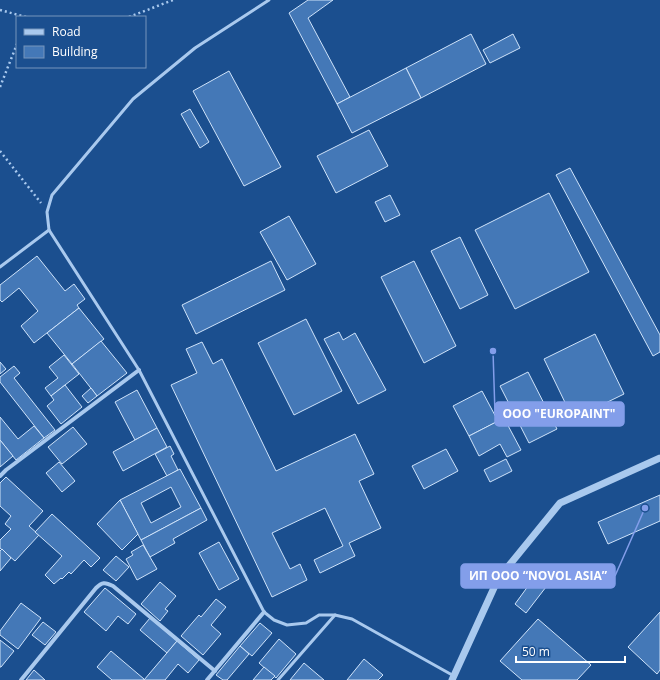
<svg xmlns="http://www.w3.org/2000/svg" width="660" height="680" font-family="'Open Sans',sans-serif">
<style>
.building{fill:#4478b7;stroke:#cfe3fa;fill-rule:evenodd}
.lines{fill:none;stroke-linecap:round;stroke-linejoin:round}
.path{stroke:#a9c9ee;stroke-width:2.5;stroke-dasharray:2 3;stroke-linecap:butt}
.service{stroke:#a9c9ee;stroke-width:3}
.minor{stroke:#a9c9ee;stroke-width:4}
.tertiary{stroke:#a9c9ee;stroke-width:7}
.leader{fill:none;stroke:#839eea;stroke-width:1.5}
.callout-dot{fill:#839eea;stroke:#1b4f8f;stroke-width:1.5}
.callout{fill:#839eea;stroke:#839eea;stroke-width:1.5}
.callout-label{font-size:12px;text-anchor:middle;font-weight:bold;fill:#fff}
</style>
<rect width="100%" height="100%" fill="#1b4f8f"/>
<g class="building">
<path d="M308 0H333L308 18 350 97 337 104 289 13Z"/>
<path d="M471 34 486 64 421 98 406 68Z"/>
<path d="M513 34 520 48 490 63 483 50Z"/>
<path d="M406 68 421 98 352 133 337 104Z"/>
<path d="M229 71 281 167 244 186 193 91Z"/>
<path d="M190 109 209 142 200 148 181 114Z"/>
<path d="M369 130 388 166 336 193 317 156Z"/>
<path d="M570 168 660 335V352L653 356 556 175Z"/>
<path d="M549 193 589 272 515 309 475 230Z"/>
<path d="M390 195 400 215 385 222 375 202Z"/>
<path d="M289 216 316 264 287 280 260 232Z"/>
<path d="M460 237 488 295 460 309 431 251Z"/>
<path d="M37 256 65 291 74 284 85 299 77 305 79 308 34 343 21 326 38 311 19 288 2 302 0 300V285Z"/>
<path d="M271 261 285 290 196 334 182 305Z"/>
<path d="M414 261 456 346 424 363 381 277Z"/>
<path d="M79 308 104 339 72 364 47 333Z"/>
<path d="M306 319 342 391 294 415 258 343Z"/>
<path d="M339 332 343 340 355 333 386 390 358 404 324 339Z"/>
<path d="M595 334 624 394 573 419 544 359Z"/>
<path d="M101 341 127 373 97 396 72 364Z"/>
<path d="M202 342 213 364 222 359 276 471 355 434 374 474 359 481 381 528 349 543 355 556 320 573 314 560 343 546 325 508 272 533 290 569 300 564 307 580 272 597 171 385 197 373 186 349Z"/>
<path d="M64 355 79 374 51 396 45 388 58 378 49 367Z"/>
<path d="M0 362 6 369 0 374Z"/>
<path d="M14 366 20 373 14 378 55 430 44 438 0 382V377Z"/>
<path d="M528 372 557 429 529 443 500 386Z"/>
<path d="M65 385 82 407 61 424 47 406 54 400 51 396Z"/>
<path d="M91 388 97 396 88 403 82 396Z"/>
<path d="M137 390 157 428 135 440 115 402Z"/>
<path d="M482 391 498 421 469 436 453 406Z"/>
<path d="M0 417 18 439 34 426 44 438 16 460 0 440Z"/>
<path d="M504 418 521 450 507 457 500 444 479 456 469 436Z"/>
<path d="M73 427 87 444 62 464 48 447Z"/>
<path d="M157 428 167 447 123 471 113 452Z"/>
<path d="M0 440 13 456 0 467Z"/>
<path d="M170 446 174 454 171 456 178 470 167 476 155 454Z"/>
<path d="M446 449 458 471 424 489 412 466Z"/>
<path d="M506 459 512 471 490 482 484 470Z"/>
<path d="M59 462 75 481 62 492 46 473Z"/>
<path d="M180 469 201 508 141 540 120 500ZM171 487 181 507 151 523 141 503Z"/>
<path d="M6 477 43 511 29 526 39 535 15 561 0 548V540L11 529 5 524 11 516 0 506V483Z"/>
<path d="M660 495V521L608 544 598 522Z"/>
<path d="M120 500 138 534 122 550 97 524Z"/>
<path d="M201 508 207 520 173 539 175 543 150 557 141 540Z"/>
<path d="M52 514 100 558 91 567 84 560 71 574 69 572 62 579 61 578 54 584 45 575 62 556 35 532Z"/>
<path d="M219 542 239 579 219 590 199 553Z"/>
<path d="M143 545 157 569 137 580 126 559 133 555 131 552Z"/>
<path d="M2 549 11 558 0 571V551Z"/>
<path d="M116 556 129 567 116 581 103 570Z"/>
<path d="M534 578 546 587 526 613 515 604Z"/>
<path d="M160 582 176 596 165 609 168 611 160 621 141 604Z"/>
<path d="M105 588 136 614 128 624 118 616 106 631 84 612Z"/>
<path d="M216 599 226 607 211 625 221 634 203 655 181 636 199 615 201 617Z"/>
<path d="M21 603 41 618 18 649 0 635V631Z"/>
<path d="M660 612V670L657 674 628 647Z"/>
<path d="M150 618 177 641 167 653 140 630Z"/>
<path d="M538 619 591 665 577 680H522L500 661Z"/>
<path d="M43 622 56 632 45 645 32 635Z"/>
<path d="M260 623 272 633 252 656 240 646Z"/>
<path d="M279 639 296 654 276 678 259 663Z"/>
<path d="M0 640 14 651 1 667H0Z"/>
<path d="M177 641 199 660 188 673 178 664 165 680H144Z"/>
<path d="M240 646 249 654 227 680H223L216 675Z"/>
<path d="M111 651 144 679V680H112L97 667Z"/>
<path d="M364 659 383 675 378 680H347Z"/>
<path d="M304 663 324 680H290Z"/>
<path d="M264 667 275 676 271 680H253Z"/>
<path d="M34 670 45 680H26Z"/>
</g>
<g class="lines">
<g class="path">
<path d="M0 10 26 17"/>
<path d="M129 17 173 0"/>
<path d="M0 87 17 44"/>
<path d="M0 151 41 203"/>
</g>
<g class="service">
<path d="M269 0 195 48 133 99 52 195 47 212 49 230 139 370 264 612 274 620 287 625 306 623 319 615H335L352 619 454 676"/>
<path d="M0 267 49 230"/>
<path d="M278 680 335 615"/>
</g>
<g class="minor">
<path d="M0 476 6 470 139 370"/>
<path d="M21 680 96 588C102 582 105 582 113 586L215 671"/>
<path d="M207 680 264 612"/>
</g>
<path class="tertiary" d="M452 680 498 579 560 503 660 458"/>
</g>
<path class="leader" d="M493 351L495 414M645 508L615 576"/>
<g class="callout-dot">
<circle cx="493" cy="351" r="4"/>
<circle cx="645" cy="508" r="4"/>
</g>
<g class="callout">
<rect x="495" y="402" width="129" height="24" rx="4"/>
<rect x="461" y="564" width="154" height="24" rx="4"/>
</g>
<g class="callout-label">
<text x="559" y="418">OOO "EUROPAINT"</text>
<text x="538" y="580">ИП ООО “NOVOL ASIA”</text>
</g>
<rect x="16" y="16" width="130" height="52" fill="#1b4f8f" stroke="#7695bc"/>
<rect x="24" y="29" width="20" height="6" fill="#a9c9ee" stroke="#7695bc"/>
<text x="52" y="36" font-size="12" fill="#ffffff">Road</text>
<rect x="24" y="46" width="20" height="12" fill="#4478b7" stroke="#7695bc"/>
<text x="52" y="56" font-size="12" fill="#ffffff">Building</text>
<path d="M516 656v6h109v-6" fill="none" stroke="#ffffff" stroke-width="2"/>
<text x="522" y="656" font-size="12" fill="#ffffff" stroke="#1b4f8f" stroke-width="3" paint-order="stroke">50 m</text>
</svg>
